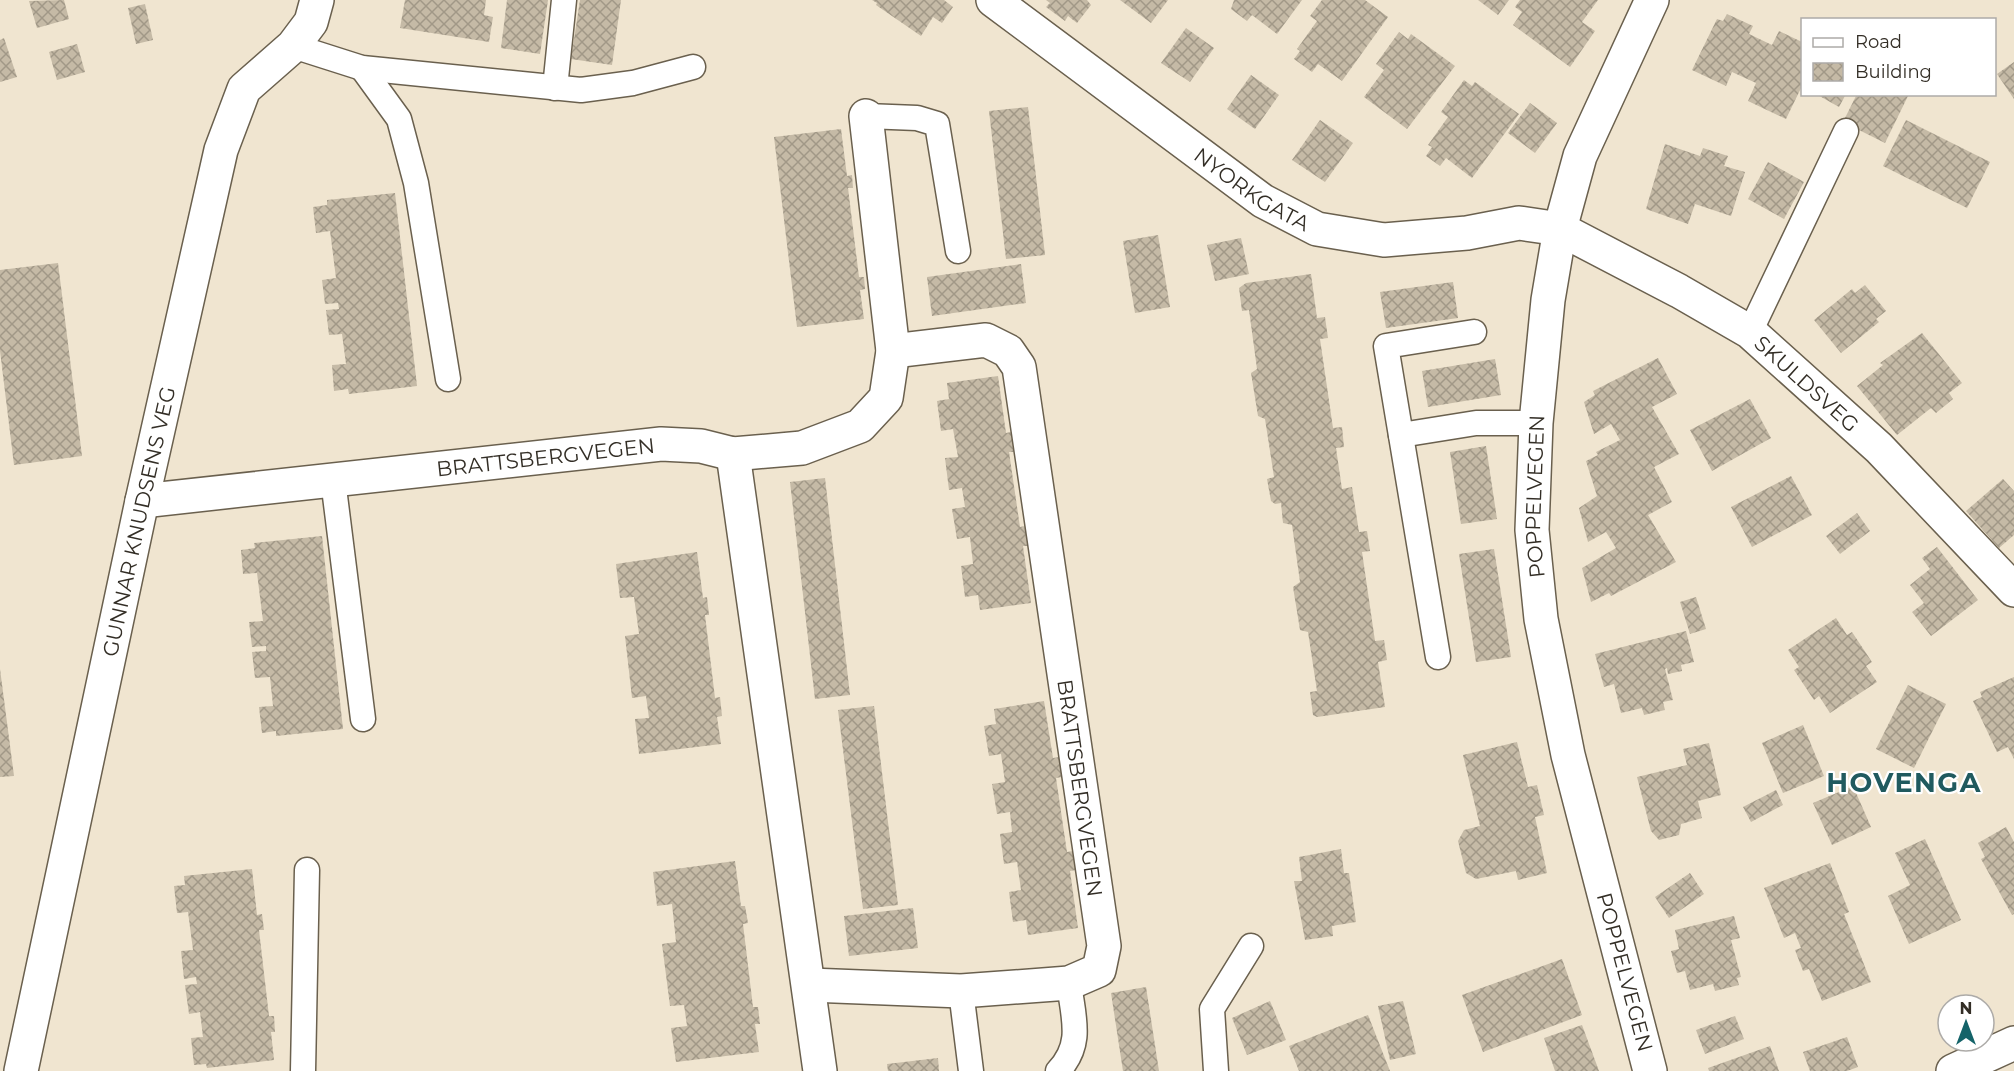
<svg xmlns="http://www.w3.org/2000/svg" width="2014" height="1071" font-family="Montserrat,sans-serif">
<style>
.building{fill:url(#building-cross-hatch)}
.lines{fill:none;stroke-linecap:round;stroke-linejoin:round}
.service-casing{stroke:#6a604e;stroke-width:27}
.minor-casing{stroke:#6a604e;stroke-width:36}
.service{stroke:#fff;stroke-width:24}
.minor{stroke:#fff;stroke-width:33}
.labels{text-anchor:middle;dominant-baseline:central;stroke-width:4.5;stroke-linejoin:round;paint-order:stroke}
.street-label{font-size:21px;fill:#332e26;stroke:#fff}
.district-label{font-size:27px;font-weight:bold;letter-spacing:1.5px;fill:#205a5f;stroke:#fff}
</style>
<defs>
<pattern id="building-cross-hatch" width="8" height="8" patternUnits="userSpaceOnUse" patternTransform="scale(1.5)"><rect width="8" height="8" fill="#c5baa6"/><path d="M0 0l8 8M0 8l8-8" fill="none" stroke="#a19887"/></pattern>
</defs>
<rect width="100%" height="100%" fill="#f0e5d0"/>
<g class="building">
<path d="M64 0 69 19 37 28 29 1Z"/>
<path d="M405 0H486L484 15 493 17 489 42 400 28Z"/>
<path d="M507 0H548L540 54 501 48Z"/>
<path d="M580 0H621L612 65 571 59Z"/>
<path d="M872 0H944L953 7 942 23 933 17 921 36 876 5 877 3Z"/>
<path d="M1046 0H1087L1091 5 1077 23 1068 16 1065 21 1046 7 1050 3Z"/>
<path d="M1120 0H1168L1151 23Z"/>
<path d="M1234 0H1302L1277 34 1252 15 1247 21 1231 9Z"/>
<path d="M1322 0H1365L1388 17 1342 81 1318 64 1312 72 1294 59 1300 51 1297 49 1317 21 1310 16Z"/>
<path d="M1478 0H1509L1498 15Z"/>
<path d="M1520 0H1598L1582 22 1595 31 1570 67 1513 25 1522 12 1515 7Z"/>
<path d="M145 4 153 40 136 44 128 8Z"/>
<path d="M1727 14 1753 26 1749 34 1772 45 1779 31 1802 42V86L1786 119 1748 101 1756 83 1732 72 1726 86 1692 70 1717 19 1723 21Z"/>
<path d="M1186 28 1214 48 1190 82 1161 63Z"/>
<path d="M1399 32 1408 39 1411 34 1455 66 1407 129 1364 97 1384 70 1376 64Z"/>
<path d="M4 38 17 77 0 82V40Z"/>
<path d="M77 44 85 72 57 80 49 52Z"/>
<path d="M2014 62V99L1997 74Z"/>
<path d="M1251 75 1279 95 1255 129 1227 109Z"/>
<path d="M1464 80 1472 86 1475 82 1519 114 1472 178 1446 158 1440 166 1426 156 1432 147 1428 145 1448 117 1441 112Z"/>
<path d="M1816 94H1846L1839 107Z"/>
<path d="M1857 94 1908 96 1885 143 1843 122Z"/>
<path d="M1530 103 1557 123 1535 153 1508 133Z"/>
<path d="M1028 107 1045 255 1006 259 989 111Z"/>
<path d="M1320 120 1353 143 1325 182 1292 160Z"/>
<path d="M1906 120 1990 162 1967 208 1883 166Z"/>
<path d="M841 129 847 176 852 175 853 188H848L859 277H864L865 289 860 290 864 319 797 327 774 137Z"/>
<path d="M1665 144 1700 156 1703 148 1728 156 1724 166 1745 172 1731 216 1695 204 1688 224 1646 209Z"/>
<path d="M1768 162 1804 182 1784 219 1748 199Z"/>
<path d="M395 193 417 386 349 394 348 389 334 391 332 365 346 364 342 334 329 335 326 310 339 309 338 303 325 304 322 280 336 278 330 231 316 233 313 207 327 205V200Z"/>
<path d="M1158 235 1170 307 1135 313 1123 241Z"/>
<path d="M1241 238 1249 274 1215 281 1207 245Z"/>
<path d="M58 263 82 456 14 465 0 351V270Z"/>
<path d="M1021 264 1026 303 932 316 927 277Z"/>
<path d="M1311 274 1317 318 1325 317 1328 338 1320 339 1333 428 1342 427 1344 447 1336 448 1342 489 1352 487 1359 532 1367 531 1370 551 1362 552 1375 641 1384 640 1387 660 1378 662 1385 707 1317 717 1313 715 1310 692 1317 691 1308 632 1300 630 1293 587 1300 582 1292 525 1283 523 1281 503 1275 504 1271 501 1267 479 1274 477 1265 419 1258 416 1251 373 1257 369 1249 310 1242 311 1239 288 1246 283Z"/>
<path d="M1453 282 1458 318 1386 328 1380 292Z"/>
<path d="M1865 285 1886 311 1876 319 1879 322 1841 353 1814 320 1852 289 1855 293Z"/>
<path d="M1922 333 1962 383 1949 393 1953 399 1936 413 1931 408 1897 435 1857 386 1883 365 1880 363Z"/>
<path d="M1658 358 1677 394 1652 407 1679 454 1654 467 1672 502 1648 515 1676 562 1611 596 1609 593 1591 602 1582 568 1616 548 1606 532 1588 542 1579 508 1597 496 1586 461 1598 455 1596 452 1620 440 1611 424 1594 434 1584 402 1595 395 1593 391Z"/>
<path d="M1495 359 1501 395 1428 407 1422 371Z"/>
<path d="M998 376 1006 433 1011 432 1014 452H1009L1020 527 1025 526 1028 546H1023L1031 603 980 610 978 595 965 597 961 566 973 564 970 537 957 539 952 509 965 507 962 488 949 490 945 458 958 457 953 429 941 431 937 401 949 399 947 383Z"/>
<path d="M1750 399 1771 438 1712 471 1690 430Z"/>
<path d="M1486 446 1497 519 1461 524 1450 452Z"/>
<path d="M1791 476 1812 515 1752 547 1731 507Z"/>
<path d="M825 478 850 695 815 699 790 482Z"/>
<path d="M2003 479 2014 491V535L1999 548 1966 511Z"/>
<path d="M1857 513 1870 531 1840 554 1826 536Z"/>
<path d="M322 536 343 729 276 736V731L262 733 259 707 273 706 270 677 255 678 252 652 266 651V646L252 647 249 622 263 621 257 573 243 574 241 550 255 548 254 543Z"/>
<path d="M1937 547 1978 600 1931 636 1912 612 1924 603 1910 585 1930 569 1922 558Z"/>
<path d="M1494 549 1511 657 1476 662 1459 554Z"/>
<path d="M697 552 703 598 707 597 709 615H705L715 698 720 697 722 716 717 717 721 744 639 754 635 719 649 718 646 696 632 698 625 636 639 634 634 597 620 598 616 564Z"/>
<path d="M1696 597 1706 629 1690 634 1680 602Z"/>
<path d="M1836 618 1847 635 1852 632 1872 662 1866 666 1877 682 1830 713 1819 696 1814 700 1794 670 1799 667 1788 650Z"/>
<path d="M1686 631 1694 662 1681 665 1682 671 1668 674 1667 668 1665 669 1673 700 1663 702 1665 710 1644 715 1642 708 1621 713 1614 684 1604 687 1595 654Z"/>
<path d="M0 669 14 776 0 777Z"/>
<path d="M2014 677V759L2008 747 1997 752 1973 701 1982 697 1980 692Z"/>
<path d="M1908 685 1946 704 1914 768 1876 749Z"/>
<path d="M1044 701 1053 758 1059 757 1062 777 1056 778 1067 852 1073 851 1076 870 1070 871 1078 928 1028 935 1026 920 1013 922 1009 892 1021 890 1017 862 1004 864 1000 834 1012 832 1010 812 997 814 992 784 1005 782 1001 754 989 756 984 726 996 724 994 709Z"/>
<path d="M874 706 898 905 863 909 838 710Z"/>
<path d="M1803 725 1824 776 1783 793 1762 743Z"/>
<path d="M1517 742 1528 787 1537 785 1544 815 1535 817 1547 873 1518 880 1516 871 1476 879 1466 873 1458 841 1464 830 1480 826 1463 755Z"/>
<path d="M1709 743 1721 795 1698 801 1702 818 1681 824 1679 835 1659 840 1651 831 1637 777 1687 765 1683 749Z"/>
<path d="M1853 786 1871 827 1832 845 1813 803Z"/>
<path d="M1776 790 1783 805 1751 822 1743 807Z"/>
<path d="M2006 827 2014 842V914L2012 915 1981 859 1985 857 1978 843Z"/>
<path d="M1925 839 1961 920 1909 944 1888 896 1910 885 1895 853Z"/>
<path d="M1341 849 1344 873H1349L1356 922 1332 926 1333 936 1305 940 1294 881H1302L1299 857Z"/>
<path d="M735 861 741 906H745L748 923 743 924 753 1007H758L760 1024H755L759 1052 676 1062 671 1028 687 1026 684 1005 670 1006 662 944 676 942 672 904 657 906 653 872Z"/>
<path d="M1830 863 1849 912 1844 914 1871 982 1822 1001 1809 969 1803 971 1795 950 1801 948 1795 933 1784 938 1764 888Z"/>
<path d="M252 869 257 915 262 914 264 930H259L269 1016H274L275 1032H271L274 1060 207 1068 206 1064 194 1065 191 1038 203 1037 200 1012 189 1014 185 985 197 984 196 977 184 979 181 951 193 950 188 912 177 913 174 886 185 885 184 876Z"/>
<path d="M1690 873 1704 894 1669 918 1655 897Z"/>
<path d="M913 908 918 948 849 956 844 916Z"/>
<path d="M1734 916 1740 938 1731 940 1741 977 1737 978 1739 985 1715 991 1713 984 1690 990 1685 971 1677 973 1671 951 1679 949 1675 930Z"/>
<path d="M1562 959 1582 1015 1483 1052 1462 995Z"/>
<path d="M1146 987 1159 1071H1123L1111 993Z"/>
<path d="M1270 1001 1286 1040 1247 1055 1232 1018Z"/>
<path d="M1403 1001 1416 1054 1390 1060 1378 1006Z"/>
<path d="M1368 1015 1390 1071H1299L1289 1046Z"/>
<path d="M1735 1016 1744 1039 1705 1054 1696 1030Z"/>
<path d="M1582 1025 1599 1071H1555L1544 1038Z"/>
<path d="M1847 1037 1858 1067 1847 1071H1810L1803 1052Z"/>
<path d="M1770 1046 1779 1071H1709L1708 1068Z"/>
<path d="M938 1058 939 1071H888L887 1064Z"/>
</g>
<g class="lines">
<g class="service-casing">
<g id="service">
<path d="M293 46 362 68 581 90 633 83 693 67"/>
<path d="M362 68 399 119 416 183 448 379"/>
<path d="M555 88 564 0"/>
<path d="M866 116 917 118 937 124 958 251"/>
<path d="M1750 332 1846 131"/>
<path d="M1401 435 1476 423H1536"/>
<path d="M333 480 363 719"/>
<path d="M1438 657 1386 346 1474 332"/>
<path d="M961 991 971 1071"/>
<path d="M303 1071 307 870"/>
<path d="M1058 1071C1084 1044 1073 1017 1069 983"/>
<path d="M1216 1071 1212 1009 1251 946"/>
</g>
</g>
<g class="minor-casing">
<g id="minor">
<path id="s1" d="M993 0 1263 201 1317 229 1384 240 1467 233 1519 223 1560 229 1679 291 1750 332 1879 448 2014 590"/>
<path d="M733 454 820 1071"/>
<path id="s2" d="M142 501 661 444 701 446 733 454 802 448 860 426 886 398 893 351 866 116"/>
<path d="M810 985 961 991 1069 983 1099 970 1104 946 1019 367 1008 351 986 340 893 351"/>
<path id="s3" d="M21 1071 142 501 221 150 244 89 293 46 311 22 317 0"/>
<path id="s4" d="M1650 1071 1568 755 1541 619 1532 530 1536 423 1548 300 1560 229 1580 156 1652 0"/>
<path d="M1953 1071 2014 1043"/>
</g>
</g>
<use href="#service" class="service"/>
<use href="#minor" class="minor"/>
</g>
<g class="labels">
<g class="street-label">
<text stroke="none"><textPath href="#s1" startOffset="321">NYORKGATA</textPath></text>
<text stroke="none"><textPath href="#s1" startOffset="936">SKULDSVEG</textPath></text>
<text stroke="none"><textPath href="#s2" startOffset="406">BRATTSBERGVEGEN</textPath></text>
<text stroke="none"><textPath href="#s4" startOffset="588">POPPELVEGEN</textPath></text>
<text stroke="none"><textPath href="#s3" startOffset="562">GUNNAR KNUDSENS VEG</textPath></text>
<text transform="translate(1080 788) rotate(82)">BRATTSBERGVEGEN</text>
<text transform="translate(1625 972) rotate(75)">POPPELVEGEN</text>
</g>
<g class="district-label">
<text x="1904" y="782">HOVENGA</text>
</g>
</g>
<rect x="1801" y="18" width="195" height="78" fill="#ffffff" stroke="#adaba8" stroke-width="1.5"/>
<rect x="1813" y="38" width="30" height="9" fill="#ffffff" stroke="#adaba8" stroke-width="1.5"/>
<text x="1855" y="48" font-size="18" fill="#332e26">Road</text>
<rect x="1813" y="63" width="30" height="18" fill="url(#building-cross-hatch)" stroke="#adaba8" stroke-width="1.5"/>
<text x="1855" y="78" font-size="18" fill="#332e26">Building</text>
<g transform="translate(1966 1023)"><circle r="28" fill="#ffffff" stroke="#adaba8" stroke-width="1.5"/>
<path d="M0-4.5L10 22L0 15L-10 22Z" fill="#146369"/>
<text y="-9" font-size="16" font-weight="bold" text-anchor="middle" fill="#332e26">N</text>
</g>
</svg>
